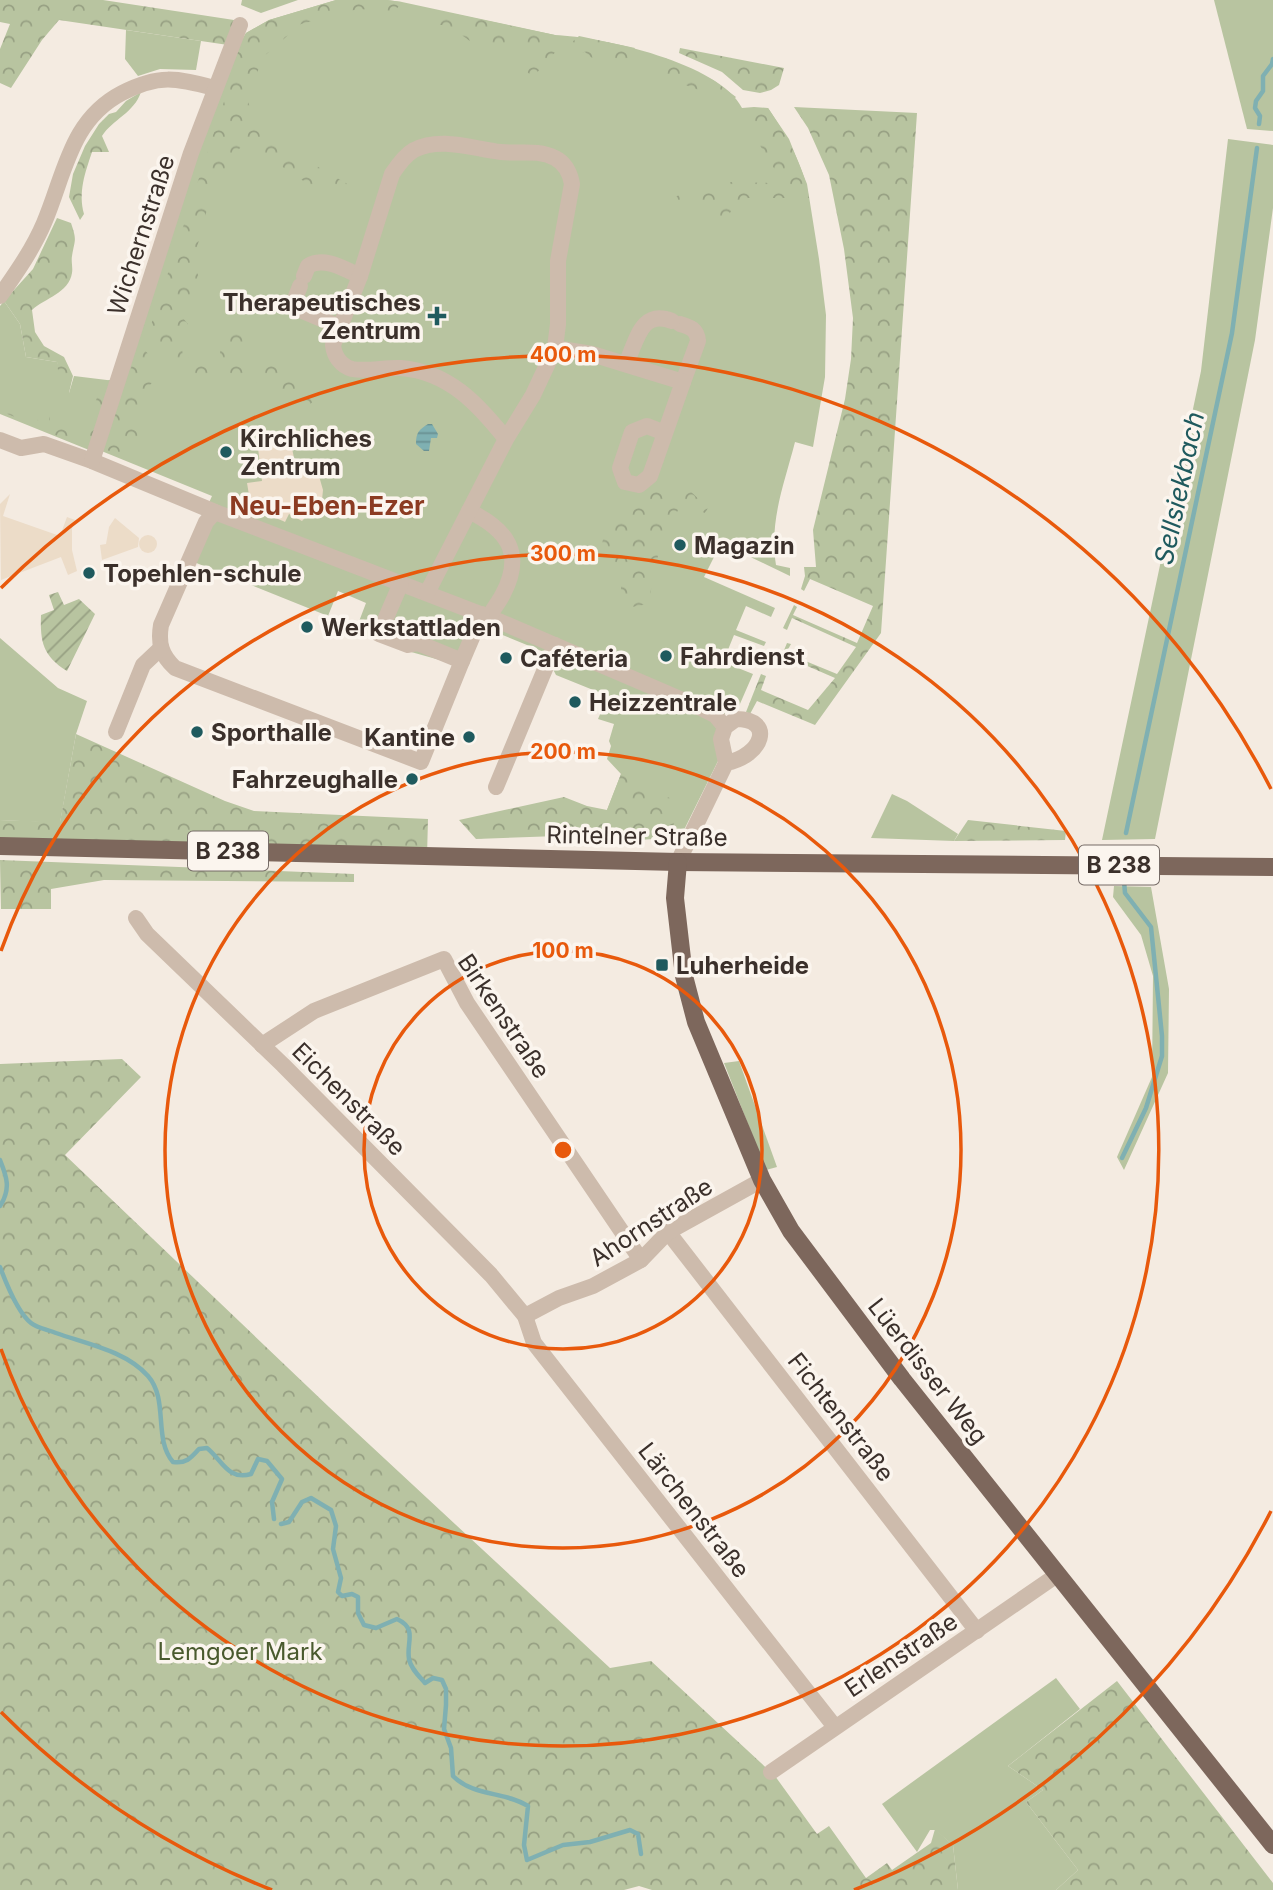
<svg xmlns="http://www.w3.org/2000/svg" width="1273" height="1890" font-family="Inter,sans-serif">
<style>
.green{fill:#b8c4a0}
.forest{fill:url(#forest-crowns)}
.garden{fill:url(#garden-furrows)}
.plaza{fill:#ecdcc8}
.water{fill:url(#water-rules)}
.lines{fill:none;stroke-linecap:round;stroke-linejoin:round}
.stream{stroke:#7fb0b2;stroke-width:4.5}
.minor{stroke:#cdbbac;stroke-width:16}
.major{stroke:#7d675c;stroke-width:18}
.ring{fill:none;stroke:#e8590c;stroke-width:3.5}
.poi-dot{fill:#1f5a5e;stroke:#fbf5ee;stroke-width:2.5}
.labels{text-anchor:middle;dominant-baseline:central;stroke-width:7;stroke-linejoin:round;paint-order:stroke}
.shield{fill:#fbf5ee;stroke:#756b66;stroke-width:2}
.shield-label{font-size:23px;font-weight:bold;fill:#3b302b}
.street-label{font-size:24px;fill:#3b302b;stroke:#fbf5ee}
.poi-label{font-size:24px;font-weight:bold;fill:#3b302b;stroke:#fbf5ee;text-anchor:start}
.park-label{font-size:24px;fill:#4a5a2e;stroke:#fbf5ee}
.water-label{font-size:26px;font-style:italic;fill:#1f5a5e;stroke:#fbf5ee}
.neighbourhood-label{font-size:26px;font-weight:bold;fill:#8c3b22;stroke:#fbf5ee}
.centre{fill:#e8590c;stroke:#fbf5ee;stroke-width:3.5}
.ring-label{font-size:21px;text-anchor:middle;font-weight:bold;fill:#e8590c;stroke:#fbf5ee;stroke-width:7;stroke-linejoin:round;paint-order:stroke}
</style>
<defs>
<pattern id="forest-crowns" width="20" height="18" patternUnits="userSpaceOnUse" patternTransform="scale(1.75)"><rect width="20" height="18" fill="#b8c4a0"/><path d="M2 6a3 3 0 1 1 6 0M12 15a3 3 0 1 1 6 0" fill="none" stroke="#97a083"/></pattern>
<pattern id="garden-furrows" width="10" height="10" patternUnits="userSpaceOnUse" patternTransform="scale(1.75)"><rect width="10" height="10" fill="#b8c4a0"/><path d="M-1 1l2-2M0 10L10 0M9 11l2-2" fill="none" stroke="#97a083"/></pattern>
<pattern id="water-rules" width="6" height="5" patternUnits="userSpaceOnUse" patternTransform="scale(1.75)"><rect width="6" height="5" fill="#7fb0b2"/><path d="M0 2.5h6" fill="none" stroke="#699091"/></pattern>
</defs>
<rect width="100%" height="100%" fill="#f4ebe1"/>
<g class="green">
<path d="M242 0H298L261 13 241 5Z"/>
<path d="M336 0H387L402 2 555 35C602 37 720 63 742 108H768L789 139 807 184 819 259 826 315 825 377 813 447 795 442C784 485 769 521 776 565L790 568V576L721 543 704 577 775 608 771 617 746 606 736 630 766 642 764 646 734 635 723 662 753 674 736 713H725L718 735 719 759 681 836 669 835 607 810 621 774 607 759 611 746 609 741 614 724 598 719 608 696 556 675 544 652 473 623 454 664 404 650 355 632 366 603 338 591 328 616 184 558 212 496 99 450 230 60 246 33 269 20Z"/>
<path d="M1214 0H1273V131L1247 129Z"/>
<path d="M126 30 201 41 196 70 160 69 138 76 125 59Z"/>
<path d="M1228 139 1273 145V208L1255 340 1155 839 1102 840 1201 371Z"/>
<path d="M4 301 20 324 26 357 57 362 69 393 74 376 115 381 89 450 0 414V306Z"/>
<path d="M0 638 58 688 87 701 76 734 60 823 0 820Z"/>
<path d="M892 794 907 801 958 834 954 841 871 838Z"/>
<path d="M1114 886 1151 887 1169 989 1168 1073 1124 1170 1117 1157 1152 1077 1153 976 1141 935 1113 897Z"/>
<path d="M739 1061 777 1167 766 1170 724 1063Z"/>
<path d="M1056 1678 1080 1709 1008 1766 1043 1790 1026 1802 1078 1870 1056 1890H958L953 1845 935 1830H930L917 1852 882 1804Z"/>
</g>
<g class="forest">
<path d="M0 0H103L234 20 228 45 59 20 42 40 11 88 0 83V49L10 24 0 22Z"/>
<path d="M336 0H387L402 2 395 11 358 9 301 24 263 57 247 100 259 126 286 148 349 185 351 192 343 200C326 193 309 185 294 175 277 164 262 147 242 145L226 168 211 196 202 227 194 261 200 282 195 304H181L182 317 188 324 185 335 181 338 183 357 219 363 221 343 228 314 241 317 242 329 260 344V349L247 350 238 354 243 361 260 363 286 360C298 369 304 381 316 389L317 399 310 404 246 378C233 384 227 383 214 379 208 378 203 379 197 378 174 372 158 347 139 334L142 325 150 328 236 65 230 61 246 33 269 20Z"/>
<path d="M440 11 555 35 561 39 559 48 533 77 527 72 543 46 502 45 478 47 448 25H435Z"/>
<path d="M579 36 635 48 624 67C610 66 595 63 585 52L566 54 571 43Z"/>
<path d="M680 48 784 68 779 85 771 90 760 93 743 90 722 72 679 53Z"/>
<path d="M665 58 713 80 736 97 727 106 701 91 660 75Z"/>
<path d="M141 92C134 113 113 119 102 136L109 152H92C85 173 78 192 84 214L80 220 69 197 73 174 85 146 99 124 109 114 116 112 126 101Z"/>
<path d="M754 107 768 108C786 135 804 165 809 198H747L735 204 722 227 709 220 698 206 681 207 672 198 687 192 720 193 725 182 777 183 780 178 745 121 742 108Z"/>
<path d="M794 107 917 113 881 633 815 725 757 701 750 714 746 712 761 674 766 676 761 690 808 710 835 678 782 655 787 643 791 644 786 653 837 674 856 647 792 618 787 630 783 628 794 605 797 607 793 615 857 643 873 606 810 579 804 591 801 589 805 576 804 567H816L813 530 845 399 851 359 853 318 844 249 829 175 808 128Z"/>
<path d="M57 218 71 223C77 241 75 238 72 256 71 261 73 268 72 273 69 293 45 298 32 310L35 332 44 346 64 357 73 376 69 393 61 394 57 362 26 357 20 324 4 301 33 269Z"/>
<path d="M139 345 160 365C157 382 149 382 145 395 137 419 146 440 121 456L107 450 104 446Z"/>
<path d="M109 380 115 381 93 449 50 433 49 415H53L58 427 83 430 103 384Z"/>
<path d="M0 403 38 420 40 427 0 411Z"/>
<path d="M658 485 687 488 708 508 705 513 681 503 658 556 648 604 621 609V565L614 562 598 561 604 535 631 494Z"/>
<path d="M76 734 225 801 254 811 428 819 427 856 0 838V820L60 822Z"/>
<path d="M629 767 644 788 683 803 669 835 655 839 637 840 580 833 558 836 476 839 459 820 564 797 587 806 607 810 621 774Z"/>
<path d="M968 820 1066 831 1065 840 954 841Z"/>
<path d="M0 860 354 874V882L104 880 51 889V909H1Z"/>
<path d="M122 1059 141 1077 65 1155 329 1407 610 1668 651 1661 775 1776 817 1834 829 1826 866 1878 887 1863 892 1870 931 1843 935 1829 953 1845 958 1890H652L639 1886 624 1890H0V1064Z"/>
<path d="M1117 1681 1273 1883V1890H1056L1078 1870 1026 1802 1043 1790 1008 1766Z"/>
</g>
<path class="garden" d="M58 592 64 605 79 599 95 614 67 671C43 656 40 642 41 615L54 610 49 595Z"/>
<g class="plaza">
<path d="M264 436 281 443 282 446 285 445 292 448 294 458 317 469 323 490 322 500 302 521 289 514 285 522 283 521 263 513 250 501 247 483 262 481 258 448Z"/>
<path d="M10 494 3 516 60 536 67 517 75 520 72 529V550L77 571 68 575 61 557 1 580 0 504Z"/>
<path d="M115 518 139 538 138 547 102 560 100 545 106 544 109 527Z"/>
<circle cx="148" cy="544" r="9"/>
</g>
<path class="water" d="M428 424H432L438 434 437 438H431L429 451H424L416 444C416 432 419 430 428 424Z"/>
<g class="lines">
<g class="stream">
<path d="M1259 124 1260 116 1255 108 1256 101 1263 91V76L1272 64 1273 59"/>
<path d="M1126 833 1232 333 1257 148"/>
<path d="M1122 1158 1146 1108 1162 1056V1036L1151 927 1125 893 1124 881"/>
<path d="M0 1160C7 1177 11 1189 0 1206"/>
<path d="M0 1267C6 1283 18 1313 31 1323 37 1328 49 1330 56 1333 87 1344 126 1351 148 1376 169 1400 153 1439 173 1462 186 1464 191 1458 199 1449L207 1448C222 1460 228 1481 251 1474L258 1459 267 1461 282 1479 272 1502 274 1519"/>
<path d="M281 1524 289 1522 302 1502 311 1498 331 1510 336 1526 333 1549 341 1578 338 1592 342 1596 352 1594 358 1597V1613L364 1625 376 1628 397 1619C418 1629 406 1642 409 1659 411 1669 419 1676 425 1683L433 1678 442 1680 446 1689V1705L444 1729 451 1748 453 1776C474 1797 504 1791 528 1806L524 1845 527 1860 563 1845 590 1842 630 1830 638 1834 641 1854"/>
</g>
<g class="minor">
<path d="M304 276 308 266C324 256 344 269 360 276"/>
<path d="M300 286 295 299 300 310 340 327"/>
<path d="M0 296C16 273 33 249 44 223 65 174 70 120 122 93 159 74 176 78 214 88"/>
<path d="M680 324C690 327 697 329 698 341L683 382"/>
<path d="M555 348 592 354 683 382 650 476 639 485 625 482 620 468 632 432 647 426 665 433"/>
<path d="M626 364C637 340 641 309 672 321"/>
<path d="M0 440 21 448 44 444 92 461 215 512 501 622 699 707 715 715 725 727"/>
<path d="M92 461 191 153 240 25"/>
<path d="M469 511C506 529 525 552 503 594 499 602 493 609 489 617"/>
<path d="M215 512 206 522 161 625C158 643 161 655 175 668L421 762 462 661"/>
<path d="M401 583 379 634 408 645 418 643 462 661 482 614"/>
<path d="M427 593 506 439 533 395 555 348 558 324V261L572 184C570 173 565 163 555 158 538 149 519 154 501 152 473 149 441 136 414 150 405 155 398 165 392 174L360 276 333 345C334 356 341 366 352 369 367 372 386 367 401 368 449 372 478 404 506 439"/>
<path d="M116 732 143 665 161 648"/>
<path d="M496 787 555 645"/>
<path d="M678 862 726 763 721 739 725 727 736 719C775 719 763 756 726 763"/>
<path d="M136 918 147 934 283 1065 491 1275 525 1316 534 1343 835 1727"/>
<path d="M262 1045 314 1011 444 959 467 1003 641 1260"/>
<path d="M668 1232 977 1631"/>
<path d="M525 1316 559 1298 593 1286 641 1260 668 1232 762 1180"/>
<path d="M771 1772 1057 1575"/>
</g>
<g class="major">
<path d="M0 846 678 862 1273 867"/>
<path d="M678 862 675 898 684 976 696 1022 762 1180 791 1231 902 1379 1273 1845"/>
</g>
</g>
<g class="ring">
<circle cx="563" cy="1150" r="199"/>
<circle cx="563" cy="1150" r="398"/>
<path d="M1 951A596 596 0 1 1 1 1349"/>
<path d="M1271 1511A795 795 0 0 1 854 1890M272 1890A795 795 0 0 1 1 1712M1 588A795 795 0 0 1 1271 789"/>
</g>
<g class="poi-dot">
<path d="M433.5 305.5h7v7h7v7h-7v7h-7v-7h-7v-7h7z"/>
<circle cx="226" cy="452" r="7"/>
<circle cx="680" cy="545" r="7"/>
<circle cx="89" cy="573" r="7"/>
<circle cx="307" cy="627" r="7"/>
<circle cx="666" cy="656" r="7"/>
<circle cx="506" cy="658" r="7"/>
<circle cx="575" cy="702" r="7"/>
<circle cx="197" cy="732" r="7"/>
<circle cx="469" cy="737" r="7"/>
<circle cx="412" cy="779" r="7"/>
<rect x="655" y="958" width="14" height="14" rx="3.5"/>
</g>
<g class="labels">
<g class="shield">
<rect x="188" y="831.5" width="80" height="39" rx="5"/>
<rect x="1079" y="845.5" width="80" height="39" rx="5"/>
</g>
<g class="shield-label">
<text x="228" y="851">B 238</text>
<text x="1119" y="865">B 238</text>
</g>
<g class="street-label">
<text transform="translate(141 235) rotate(-72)">Wichernstraße</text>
<text transform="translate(637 836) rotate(1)">Rintelner Straße</text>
<text transform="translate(504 1016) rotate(56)">Birkenstraße</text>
<text transform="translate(349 1099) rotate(45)">Eichenstraße</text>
<text transform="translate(651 1222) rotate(-33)">Ahornstraße</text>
<text transform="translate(928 1371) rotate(52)">Lüerdisser Weg</text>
<text transform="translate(841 1417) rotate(52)">Fichtenstraße</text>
<text transform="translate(694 1510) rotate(52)">Lärchenstraße</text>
<text transform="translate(901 1655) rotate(-34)">Erlenstraße</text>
</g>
<g class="poi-label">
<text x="421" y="302" text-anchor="end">Therapeutisches<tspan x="421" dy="28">Zentrum</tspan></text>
<text x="240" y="438">Kirchliches<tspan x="240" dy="28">Zentrum</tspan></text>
<text x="694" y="545">Magazin</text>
<text x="103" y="573">Topehlen-schule</text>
<text x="321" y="627">Werkstattladen</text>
<text x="680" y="656">Fahrdienst</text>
<text x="520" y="658">Caféteria</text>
<text x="589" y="702">Heizzentrale</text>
<text x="211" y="732">Sporthalle</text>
<text x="455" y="737" text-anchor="end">Kantine</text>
<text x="398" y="779" text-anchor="end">Fahrzeughalle</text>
<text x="676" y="965">Luherheide</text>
</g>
<g class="park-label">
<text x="240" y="1651">Lemgoer Mark</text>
</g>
<g class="water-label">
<text transform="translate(1179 488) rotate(-78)">Sellsiekbach</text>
</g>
<g class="neighbourhood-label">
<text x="327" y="505">Neu-Eben-Ezer</text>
</g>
</g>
<circle cx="563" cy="1150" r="10" class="centre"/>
<g class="ring-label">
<text x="563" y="362">400 m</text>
<text x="563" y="561">300 m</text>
<text x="563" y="759">200 m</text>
<text x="563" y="958">100 m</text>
</g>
</svg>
